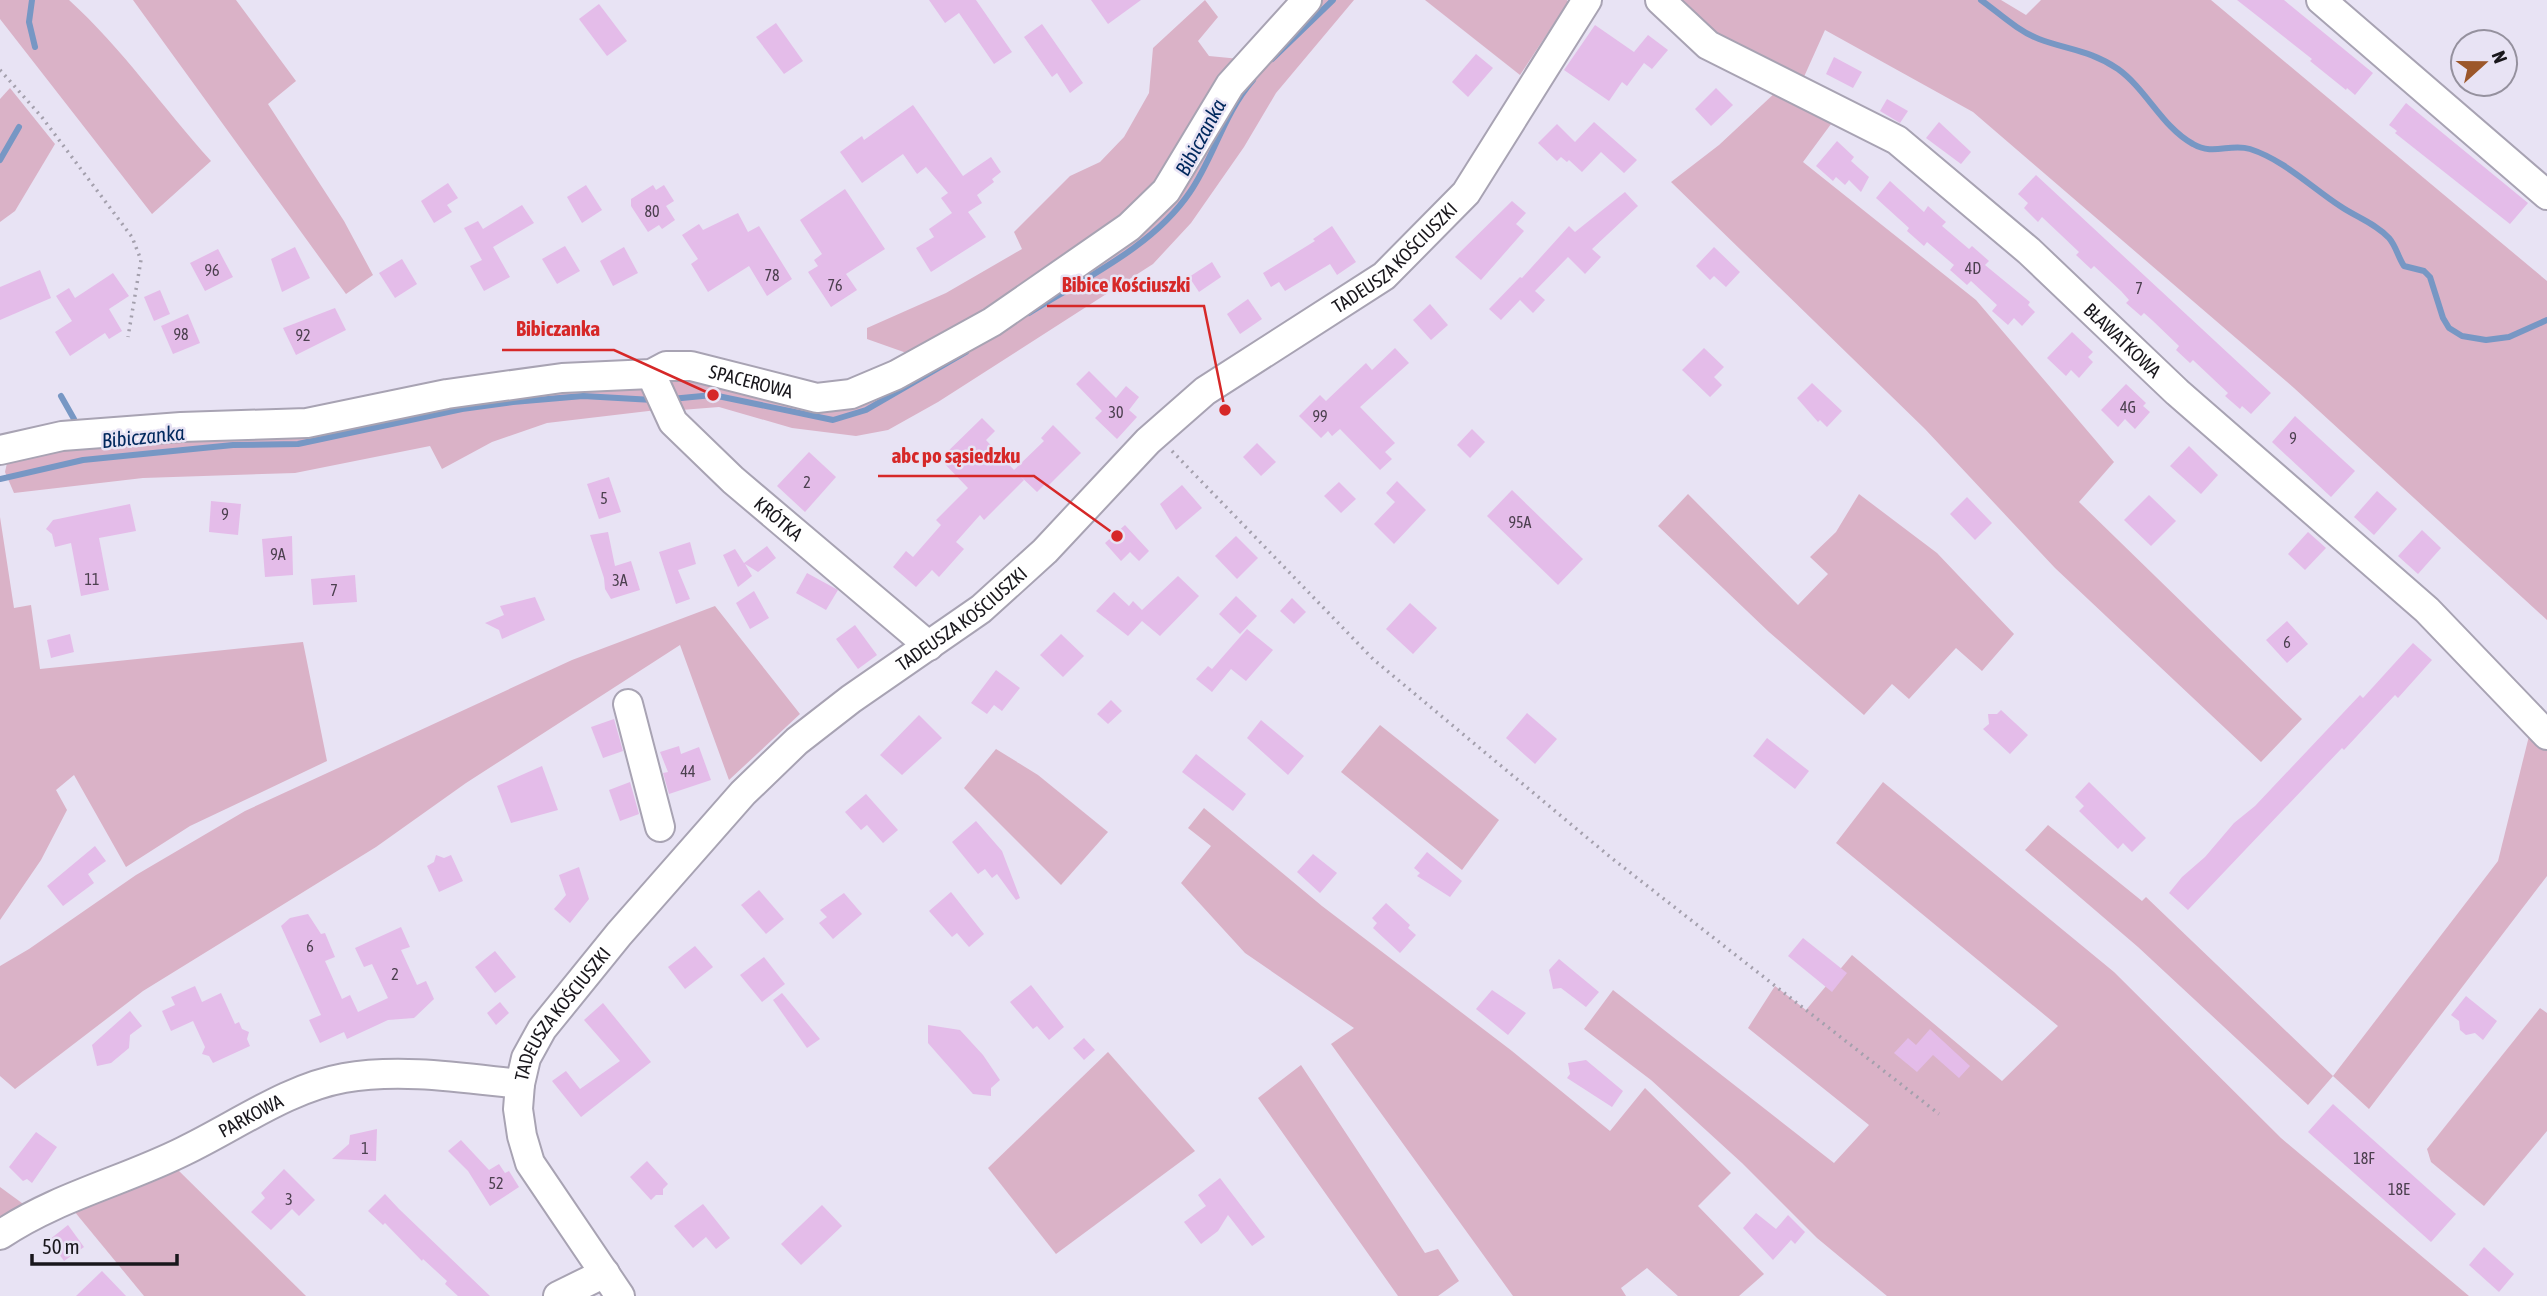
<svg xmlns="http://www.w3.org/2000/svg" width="2547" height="1296" font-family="'Asap Condensed',sans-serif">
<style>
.green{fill:#dab2c7}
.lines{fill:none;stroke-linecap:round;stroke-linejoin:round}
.stream{stroke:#7797c4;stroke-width:6}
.building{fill:#e4bce9}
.minor-casing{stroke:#a8a3b3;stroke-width:32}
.path{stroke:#a4a0ad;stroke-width:3.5;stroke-dasharray:2 5;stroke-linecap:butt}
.minor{stroke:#fff;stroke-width:28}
.labels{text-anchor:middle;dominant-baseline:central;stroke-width:5;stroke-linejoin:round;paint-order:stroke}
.number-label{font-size:16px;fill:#4c404f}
.street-label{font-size:19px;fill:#19171c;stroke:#e8e3f4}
.water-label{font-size:21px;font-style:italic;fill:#00285d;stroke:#e8e3f4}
.leader{fill:none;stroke:#d62828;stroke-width:2.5}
.callout-dot{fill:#d62828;stroke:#e8e3f4;stroke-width:2.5}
.callout-label{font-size:21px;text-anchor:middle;font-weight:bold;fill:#d62828;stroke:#e8e3f4;stroke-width:5;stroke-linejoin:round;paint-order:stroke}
</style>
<rect width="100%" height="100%" fill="#e8e3f4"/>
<g class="green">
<path d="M0 0H69C122 48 163 108 211 161L152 214 0 19Z"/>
<path d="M133 0H236L296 81 268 104 344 221 373 275 346 294Z"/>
<path d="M1205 0 1218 17 1198 41 1209 56 1240 59 1159 184 1121 227 915 356 867 339V328L946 293 1022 249 1014 232 1070 176 1100 162 1124 137 1149 93 1153 48Z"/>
<path d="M1316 0H1354L1276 93 1244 147 1191 223 1153 264 938 402 888 430 856 436 792 428 719 407 681 410 663 389 671 376 823 407 1130 234 1257 68Z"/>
<path d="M1425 0H1567L1568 2 1520 75Z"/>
<path d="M1666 0H2001L2026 15 2041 0H2211L2547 281V620L2294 388 1973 112 1825 30 1803 79 1739 57Z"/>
<path d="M10 88 55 144 15 211 0 222V99Z"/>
<path d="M1777 91 1834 120 1803 162 1976 300 2114 462 2079 502 2302 719 2261 762 2055 568 1925 429 1671 182 1719 145Z"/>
<path d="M644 386 657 410 547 423 492 442 442 469 430 446 295 473 143 478 14 493 5 472 9 454 448 400Z"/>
<path d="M1688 494 1798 605 1828 574 1810 557 1836 532 1859 494 1937 553 2014 634 1982 671 1956 648 1909 699 1892 684 1864 715 1769 632 1658 526Z"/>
<path d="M0 517 14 608 31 605 40 669 303 642 327 761 190 826 126 867 74 775 56 790 67 810 41 860 0 920Z"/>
<path d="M715 606 800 714 729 780 680 645 466 783 376 847 143 991 15 1089 0 1076V966L29 949 136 875 245 811 572 660Z"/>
<path d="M1380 725 1499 820 1462 870 1341 772Z"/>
<path d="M2530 732 2547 745V876L2369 1109 2333 1076 2308 1105 2138 947 2025 850 2048 825 2142 901 2146 897 2333 1076 2498 861Z"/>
<path d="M996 749 1038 775 1108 832 1061 885 964 788Z"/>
<path d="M1883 782 2114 972 2281 1138 2469 1296H1887L1817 1238 1742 1163 1651 1080 1584 1029 1613 990 1834 1163 1869 1125 1748 1028 1775 986 1806 1010 1852 955 2002 1081 2058 1026 1836 843Z"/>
<path d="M1204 808 1322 906 1512 1051 1610 1131 1645 1088 1731 1173 1698 1206 1764 1274 1739 1296H1678L1647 1268 1621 1288 1626 1296H1513L1331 1044 1354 1028 1245 953 1181 883 1211 846 1188 828Z"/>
<path d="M2540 1008 2547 1013V1131L2484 1206 2431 1162 2427 1149Z"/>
<path d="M1108 1052 1195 1151 1056 1254 988 1168Z"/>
<path d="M1301 1065 1425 1253 1438 1249 1459 1281 1438 1296H1398L1258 1098Z"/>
<path d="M178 1170 306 1296H144L74 1211Z"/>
<path d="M0 1187 26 1206 0 1222Z"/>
</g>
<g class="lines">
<g class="stream">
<path d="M32 0 29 22 35 47"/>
<path d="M1981 0C1999 13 2018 31 2039 39 2068 50 2090 50 2118 69 2147 90 2162 127 2193 144 2213 156 2230 143 2250 149 2284 160 2311 187 2340 206 2356 217 2375 223 2389 238 2396 246 2398 257 2404 266L2424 271 2430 277 2443 318 2449 328 2462 336 2486 340 2509 337 2547 320"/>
<path d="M1272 59 1333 0"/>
<path d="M0 160 19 127"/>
<path d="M1029 313C1083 279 1153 247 1190 192 1214 157 1224 113 1253 80"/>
<path d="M61 396 74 419"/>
<path d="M671 399 713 395 833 420 866 410 966 352"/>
<path d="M0 479 83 460 233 445 298 444 462 409 513 402 583 396 653 400"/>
</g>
</g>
<g class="building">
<path d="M929 0H976L1012 52 994 64 959 13 945 23Z"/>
<path d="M1091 0H1141L1108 24Z"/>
<path d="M2237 0H2284L2373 73 2355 95 2347 88 2346 90 2310 61 2312 59Z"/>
<path d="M599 4 627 41 607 56 579 19Z"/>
<path d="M776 23 803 61 784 74 756 37Z"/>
<path d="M1042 24 1083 83 1070 93 1057 73 1052 77 1024 37Z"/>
<path d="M1595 25 1634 52 1648 35 1668 50 1652 69 1644 63 1627 86 1622 82 1609 101 1564 70Z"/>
<path d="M1476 54 1493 68 1468 97 1452 82Z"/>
<path d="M1834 57 1862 72 1853 88 1826 74Z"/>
<path d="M1716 88 1733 105 1711 126 1695 109Z"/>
<path d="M1887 99 1908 111 1900 123 1880 111Z"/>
<path d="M2406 103 2528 203 2510 224 2395 133 2397 131 2389 125Z"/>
<path d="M913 105 963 176 991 157 1001 172 992 179 994 182 977 195 982 203 968 212 986 237 931 272 916 248 934 237 929 229 952 213 941 198 948 193 926 167 917 174 903 154 862 183 840 152 862 136 864 140Z"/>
<path d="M1594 122 1637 160 1624 173 1601 152 1582 172 1569 160 1567 162 1561 157 1557 161 1538 143 1557 124 1575 142Z"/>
<path d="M1939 122 1971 152 1961 164 1926 138Z"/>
<path d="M1837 141 1854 157 1851 161 1869 177 1861 192 1849 180 1845 185 1836 177 1833 181 1816 166Z"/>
<path d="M2036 175 2271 393 2251 414 2242 406 2240 409 2225 396 2228 393 2193 360 2190 363 2176 350 2179 346 2153 321 2144 313 2141 316 2126 303 2129 300 2121 291 2094 266 2091 269 2076 255 2079 252 2042 217 2038 222 2024 208 2028 203 2018 194Z"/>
<path d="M1890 181 1924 212 1928 206 1946 222 1942 226 1969 249 1972 246 1989 261 1985 265 2030 302 2028 305 2035 312 2022 326 2014 318 2008 325 1992 311 1997 305 1971 281 1967 285 1950 270 1954 265 1927 242 1924 246 1907 231 1909 228 1876 198Z"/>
<path d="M448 183 458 198 447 205 452 212 434 223 421 201Z"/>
<path d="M586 185 602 210 582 223 567 197Z"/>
<path d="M653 185 656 190 664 185 674 201 666 206 675 220 662 229 659 225 648 232 631 206V199Z"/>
<path d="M845 189 885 249 846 274 857 290 831 307 808 272 818 266 814 260 822 254 800 220Z"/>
<path d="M1625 192 1638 206 1592 249 1601 257 1585 274 1568 257 1535 291 1545 300 1533 313 1520 300 1501 320 1489 309 1520 277 1522 278 1569 226 1575 232Z"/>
<path d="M1512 201 1526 213 1516 224 1524 231 1481 280 1455 257Z"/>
<path d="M522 205 534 223 493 247 510 277 484 291 470 266 482 260 464 228 478 221 483 229Z"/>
<path d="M738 213 748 232 759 226 792 279 767 296 749 266 708 292 691 264 698 259 682 235 699 224 703 230Z"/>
<path d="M1332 226 1356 262 1337 275 1330 264 1285 291 1279 282 1271 287 1263 273 1315 241 1313 239Z"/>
<path d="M565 246 580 271 557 284 542 259Z"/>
<path d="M295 247 310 278 282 292 271 259Z"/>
<path d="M624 247 638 273 613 286 600 261Z"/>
<path d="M1714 247 1740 272 1726 287 1714 276 1710 280 1696 266Z"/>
<path d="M218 249 233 277 205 291 190 263Z"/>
<path d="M402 259 417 284 395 298 379 273Z"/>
<path d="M1212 262 1221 277 1199 292 1189 277Z"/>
<path d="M40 270 51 298 0 320V287Z"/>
<path d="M113 273 129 296 109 309 122 331 109 339 105 333 70 356 55 332 72 321 56 296 69 288 75 298Z"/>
<path d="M160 290 170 314 154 321 144 297Z"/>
<path d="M1248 299 1262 319 1240 334 1227 314Z"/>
<path d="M1430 304 1448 325 1431 340 1413 320Z"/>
<path d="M335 308 346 330 296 355 283 328Z"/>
<path d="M188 314 200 343 173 354 161 326Z"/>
<path d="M2072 332 2093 352 2088 357 2093 362 2079 378 2071 370 2066 376 2047 358Z"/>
<path d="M1395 348 1409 363 1360 407 1395 443 1385 452 1392 459 1380 470 1340 429 1332 436 1328 431 1321 438 1299 416 1320 395 1326 401 1366 363 1372 370Z"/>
<path d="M1704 348 1724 367 1714 377 1722 385 1710 397 1682 370Z"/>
<path d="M1089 371 1116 398 1126 386 1139 397 1129 410 1137 417 1117 439 1095 418 1102 411 1076 384Z"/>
<path d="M1812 383 1842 411 1827 427 1820 420 1818 422 1797 398Z"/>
<path d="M2126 384 2146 403 2143 406 2150 412 2135 429 2125 419 2118 427 2101 410Z"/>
<path d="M2295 416 2355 471 2331 497 2272 442Z"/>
<path d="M982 418 995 431 986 440 1014 470 1044 441 1041 438 1053 425 1081 453 1048 486 1046 483 1037 492 1015 471 1024 480 984 520 980 515 956 542 964 549 939 577 932 570 916 587 893 567 906 551 913 557 941 525 936 520 968 488 940 459Z"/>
<path d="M1472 429 1485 442 1470 458 1457 445Z"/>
<path d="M1257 443 1276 462 1261 476 1243 457Z"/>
<path d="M2189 446 2218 475 2201 494 2170 466Z"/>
<path d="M809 452 836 477 805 512 777 486Z"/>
<path d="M609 477 621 512 599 519 587 484Z"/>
<path d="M1397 481 1426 510 1394 544 1374 524 1395 502 1386 493Z"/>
<path d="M1339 482 1356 499 1341 513 1324 496Z"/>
<path d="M1182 485 1202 508 1176 530 1160 504Z"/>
<path d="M1512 490 1583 559 1558 585 1487 516Z"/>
<path d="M2377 491 2397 509 2374 535 2354 517Z"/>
<path d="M2149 495 2176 521 2151 546 2124 520Z"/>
<path d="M1967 497 1992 523 1975 540 1950 514Z"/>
<path d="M211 501 241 504 238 535 209 532Z"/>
<path d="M130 504 136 531 99 538 109 590 81 596 71 543 55 547 52 534 46 529 53 520Z"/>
<path d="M1125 525 1149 551 1139 561 1130 552 1121 561 1105 543Z"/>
<path d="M2422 530 2441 548 2418 574 2398 556Z"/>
<path d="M608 532 615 566 631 561 640 590 611 599 605 589 604 578 590 535Z"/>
<path d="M2308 532 2326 548 2305 570 2288 554Z"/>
<path d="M292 536 293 575 265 577 262 539Z"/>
<path d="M1236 536 1258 558 1237 579 1215 556Z"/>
<path d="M690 542 696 564 678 570 690 599 676 604 659 552Z"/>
<path d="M767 546 776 558 758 572 745 564 752 576 738 587 723 555 735 549 744 563Z"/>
<path d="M807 573 838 590 826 610 796 593Z"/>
<path d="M355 575 357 602 313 605 311 579Z"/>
<path d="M1178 576 1199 596 1160 636 1142 621 1128 636 1096 611 1114 592 1129 606 1133 601 1142 610Z"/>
<path d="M754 591 769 618 750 629 736 603Z"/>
<path d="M1236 596 1257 616 1240 634 1219 614Z"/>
<path d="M535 597 545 620 502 639 499 630 485 623 504 615 500 606Z"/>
<path d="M1292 598 1306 612 1294 624 1280 611Z"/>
<path d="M1410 603 1437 628 1413 654 1386 629Z"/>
<path d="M2287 621 2308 644 2287 663 2266 640Z"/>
<path d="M855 625 877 655 858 669 836 639Z"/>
<path d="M1247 629 1273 650 1246 681 1231 669 1212 692 1196 679 1208 666 1212 669Z"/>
<path d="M70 634 74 652 51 658 47 640Z"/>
<path d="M1061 634 1084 656 1063 677 1040 655Z"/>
<path d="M2413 643 2432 660 2398 698 2395 695 2344 750 2342 748 2188 910 2169 893 2182 877 2205 857 2234 823 2255 806 2360 695 2363 698Z"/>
<path d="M996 670 1020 688 1002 711 994 705 987 714 971 703Z"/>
<path d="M1111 700 1122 711 1108 724 1097 714Z"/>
<path d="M2001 710 2028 735 2010 754 1983 729 1989 724 1988 714H1997Z"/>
<path d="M1527 713 1557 739 1535 764 1506 738Z"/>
<path d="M919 715 942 738 902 775 880 755Z"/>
<path d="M614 719 623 751 603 758 591 727Z"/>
<path d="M1261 720 1304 756 1288 775 1247 738Z"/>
<path d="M1767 738 1809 771 1795 789 1753 756Z"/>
<path d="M679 746 681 754 699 747 711 780 669 794 663 773 668 772 660 752Z"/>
<path d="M1196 754 1246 794 1233 811 1182 772Z"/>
<path d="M542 766 558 810 511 823 497 786Z"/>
<path d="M630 782 639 814 620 821 609 790Z"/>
<path d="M2089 782 2146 838 2132 852 2123 843 2118 849 2079 811 2084 806 2075 797Z"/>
<path d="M866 794 898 830 883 843 867 825 861 830 845 812Z"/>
<path d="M976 821 1002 851 1020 898 1016 900 997 874 992 878 985 869 978 874 952 842Z"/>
<path d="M95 846 106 861 88 874 94 883 63 906 47 886Z"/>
<path d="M1427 852 1462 881 1450 897 1417 876 1420 873 1414 868Z"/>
<path d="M1313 854 1337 873 1320 893 1297 872Z"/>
<path d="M436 855 444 858 451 855 463 881 439 892 427 866 434 862Z"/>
<path d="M579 867 589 899 570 923 554 909 566 895 559 875Z"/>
<path d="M759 890 784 919 766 934 741 905Z"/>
<path d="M951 892 984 934 969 947 957 933 952 937 929 911Z"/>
<path d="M844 893 862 914 833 939 819 923 827 917 820 910Z"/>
<path d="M1386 903 1410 925 1408 928 1416 935 1400 953 1373 928 1377 923 1372 918Z"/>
<path d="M308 914 321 934 325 933 335 957 325 961 342 999 350 995 358 1012 388 998 372 964 364 967 355 948 401 927 410 947 401 950 417 985 426 981 434 999 414 1018 388 1020 347 1039 344 1032 320 1043 309 1020 321 1015 281 926 290 918Z"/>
<path d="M1803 938 1847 973 1832 992 1788 956Z"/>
<path d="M695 946 713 967 685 989 668 967Z"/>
<path d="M495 951 516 977 495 993 475 967Z"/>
<path d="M764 957 785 984 762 1002 740 975Z"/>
<path d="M1559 959 1599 992 1586 1007 1561 988 1553 989 1549 970Z"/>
<path d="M1031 985 1064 1027 1049 1040 1037 1026 1033 1029 1010 1002Z"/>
<path d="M195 986 202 1002 221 993 235 1024 239 1022 242 1029 249 1032 247 1039 250 1046 213 1063 209 1056 202 1054 205 1047 193 1021 171 1031 162 1011 175 1005 171 997Z"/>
<path d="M1492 990 1526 1013 1508 1035 1476 1009Z"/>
<path d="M782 993 820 1039 807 1048 773 1000Z"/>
<path d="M2466 996 2497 1021 2483 1040 2475 1033 2466 1035 2460 1030 2459 1021 2451 1015Z"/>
<path d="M500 1002 509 1013 496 1025 487 1013Z"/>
<path d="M603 1003 651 1062 581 1117 552 1081 566 1071 580 1089 620 1061 584 1020Z"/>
<path d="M130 1011 142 1026 130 1035 129 1048 111 1063 97 1066 92 1045Z"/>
<path d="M928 1025 960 1030 983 1055 1000 1080 991 1088V1096L973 1094 942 1059 928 1043Z"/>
<path d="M1930 1029 1970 1066 1959 1078 1933 1055 1917 1072 1894 1053 1908 1038 1916 1045Z"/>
<path d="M1084 1038 1095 1050 1084 1060 1073 1048Z"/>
<path d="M1586 1060 1623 1091 1612 1107 1567 1078 1570 1074 1568 1063Z"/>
<path d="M2333 1104 2456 1214 2431 1242 2308 1132Z"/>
<path d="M377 1129 376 1161 332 1159 349 1144 350 1135Z"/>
<path d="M36 1132 57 1147 32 1183 27 1179 23 1181 9 1167Z"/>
<path d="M461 1140 489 1170 499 1164 505 1173 509 1171 519 1187 490 1206 468 1171 448 1151Z"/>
<path d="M647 1161 668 1184 663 1189V1195H656L651 1200 630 1177Z"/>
<path d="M284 1169 315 1200 299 1216 292 1209 271 1230 251 1212 265 1198 261 1193Z"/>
<path d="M1220 1178 1265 1237 1252 1246 1228 1215 1218 1231 1201 1244 1184 1222 1206 1206 1198 1195Z"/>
<path d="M385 1194 399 1209 490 1296H458L445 1284 447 1281 423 1259 422 1261 385 1223 383 1225 368 1211Z"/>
<path d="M703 1204 730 1238 716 1249 706 1237 693 1248 674 1226Z"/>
<path d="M822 1205 842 1226 801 1265 781 1244Z"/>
<path d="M1756 1213 1776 1229 1788 1215 1805 1232 1795 1244 1791 1240 1773 1260 1743 1228Z"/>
<path d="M68 1225 84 1247 64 1261 49 1240Z"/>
<path d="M2484 1247 2514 1274 2499 1292 2469 1265Z"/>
<path d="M102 1271 126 1296H76Z"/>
</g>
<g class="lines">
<g class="minor-casing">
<g id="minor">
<path id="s1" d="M1660 0 1708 45 1897 140 2029 251 2177 392 2427 610 2547 735"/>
<path d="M2321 0 2547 195"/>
<path id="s2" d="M651 374 673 422 733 480 929 646"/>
<path id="s3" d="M0 450 62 436 181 427 307 423 447 394 562 378 651 374 666 366H691L817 398 851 394 896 375 992 322 1129 227 1166 191 1230 85 1307 0"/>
<path d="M628 704 660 827"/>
<path id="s4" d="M0 1235C56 1197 124 1181 184 1151 236 1126 288 1088 344 1078 401 1068 463 1078 520 1084"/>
<path d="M558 1296 605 1273"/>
<path id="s5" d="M620 1296 530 1163 522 1136 518 1109 520 1084 526 1058 542 1029 619 934 743 793 797 741 851 699 981 609 1045 551 1148 441 1205 391 1384 276 1466 193 1587 0"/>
</g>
</g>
<g class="path">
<path d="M0 70 41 116 132 237 141 260 128 337"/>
<path d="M1172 451 1373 659 1609 856 1939 1114"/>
</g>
<use href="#minor" class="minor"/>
</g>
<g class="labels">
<g class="number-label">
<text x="652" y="211">80</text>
<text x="1973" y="268">4D</text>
<text x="212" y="270">96</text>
<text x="772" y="275">78</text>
<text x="835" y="285">76</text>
<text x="2139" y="288">7</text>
<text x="181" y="334">98</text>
<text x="303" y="335">92</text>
<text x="2128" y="407">4G</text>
<text x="1116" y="412">30</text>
<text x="1320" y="416">99</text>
<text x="2293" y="438">9</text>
<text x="807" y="482">2</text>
<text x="604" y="498">5</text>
<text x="225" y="514">9</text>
<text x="1520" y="522">95A</text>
<text x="278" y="554">9A</text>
<text x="92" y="579">11</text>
<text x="620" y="580">3A</text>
<text x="334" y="590">7</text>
<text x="2287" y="642">6</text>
<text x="688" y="771">44</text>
<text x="310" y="946">6</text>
<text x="395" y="974">2</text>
<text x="365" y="1148">1</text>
<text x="2364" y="1158">18F</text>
<text x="496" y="1183">52</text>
<text x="2399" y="1189">18E</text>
<text x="289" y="1199">3</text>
</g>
<g class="street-label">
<text stroke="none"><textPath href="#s5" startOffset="1458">TADEUSZA KOŚCIUSZKI</textPath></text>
<text stroke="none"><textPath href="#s1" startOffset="579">BŁAWATKOWA</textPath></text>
<text stroke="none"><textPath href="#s3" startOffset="761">SPACEROWA</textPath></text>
<text stroke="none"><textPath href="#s2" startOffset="196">KRÓTKA</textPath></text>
<text stroke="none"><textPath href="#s5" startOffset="891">TADEUSZA KOŚCIUSZKI</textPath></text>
<text stroke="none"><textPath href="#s5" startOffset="324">TADEUSZA KOŚCIUSZKI</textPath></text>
<text stroke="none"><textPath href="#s4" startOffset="278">PARKOWA</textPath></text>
</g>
<g class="water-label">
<text transform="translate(1200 137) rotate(-62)">Bibiczanka</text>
<text transform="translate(143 436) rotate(-6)">Bibiczanka</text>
</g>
</g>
<path class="leader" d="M1225 410L1204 306H1047M713 395L614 350H502M1117 536L1034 476H878"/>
<g class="callout-dot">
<circle cx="1225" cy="410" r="7"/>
<circle cx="713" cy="395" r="7"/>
<circle cx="1117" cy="536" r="7"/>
</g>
<g class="callout-label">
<text x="1126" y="292">Bibice Kościuszki</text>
<text x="558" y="336">Bibiczanka</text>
<text x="956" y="463">abc po sąsiedzku</text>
</g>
<g transform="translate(2484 63) rotate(69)"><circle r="33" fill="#e8e3f4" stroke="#95919e" stroke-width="2"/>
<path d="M0-5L12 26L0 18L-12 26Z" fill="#9c572a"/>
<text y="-10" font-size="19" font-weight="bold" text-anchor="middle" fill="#19171c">N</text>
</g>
<path d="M32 1254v10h145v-10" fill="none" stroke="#19171c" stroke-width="3.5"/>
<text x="42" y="1254" font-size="21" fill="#19171c" stroke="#e8e3f4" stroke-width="5" paint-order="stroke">50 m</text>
</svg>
